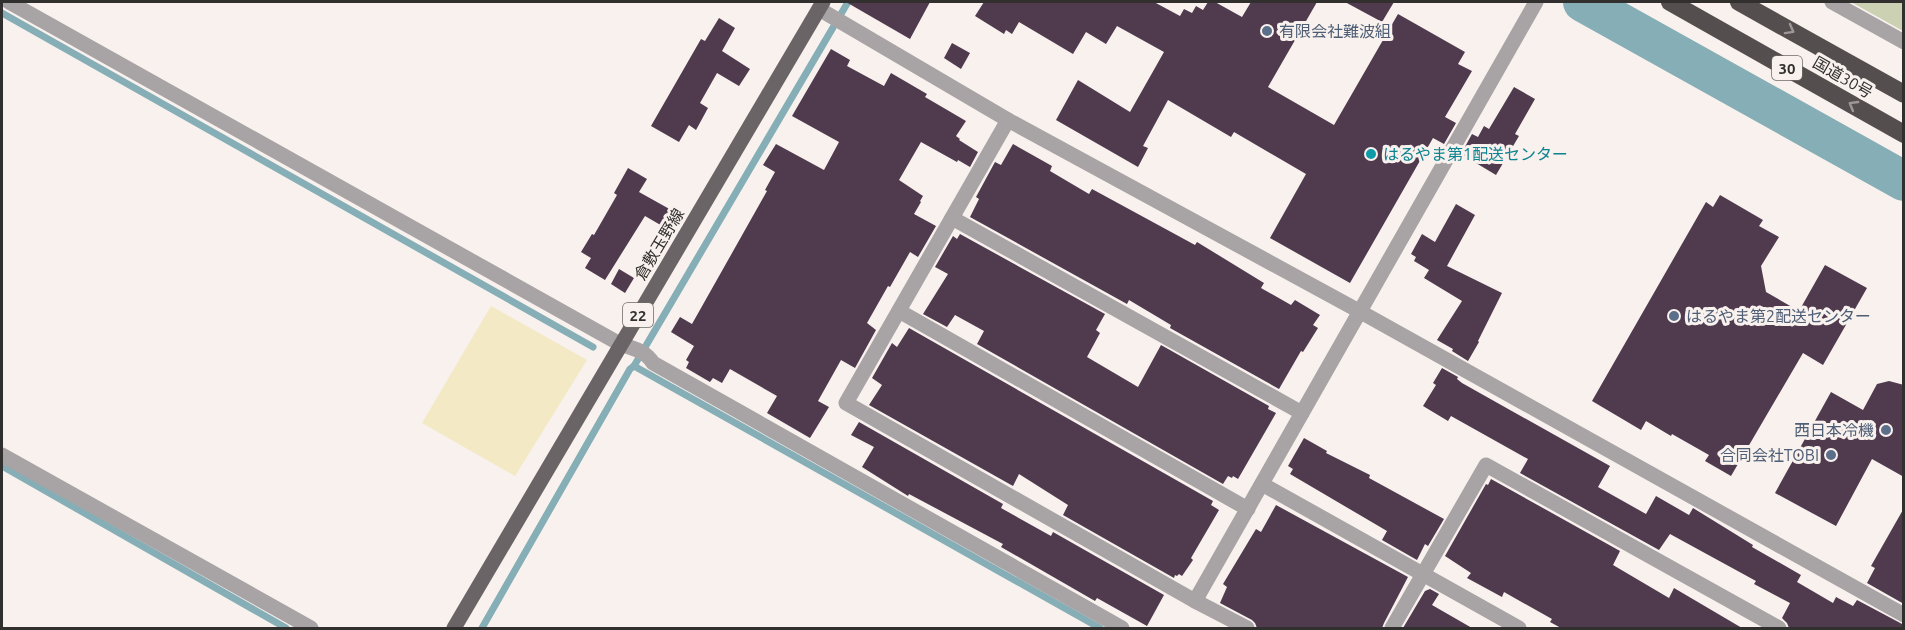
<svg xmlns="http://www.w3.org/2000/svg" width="1905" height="630" font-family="Ubuntu,'Noto Sans JP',sans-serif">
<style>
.green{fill:#ccd1b4}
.sand{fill:#f3e9c4}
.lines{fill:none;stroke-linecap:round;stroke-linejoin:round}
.stream{stroke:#86aeb6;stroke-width:7}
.river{stroke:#86aeb6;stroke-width:40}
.building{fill:#503a4e}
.minor{stroke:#a8a4a5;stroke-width:15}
.major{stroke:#6a6466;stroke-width:15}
.highway{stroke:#554e4f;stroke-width:18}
.oneway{stroke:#9e9796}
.service-dot{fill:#5c6f8a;stroke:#f8f1ed;stroke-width:2}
.culture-dot{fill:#0f9aa8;stroke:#f8f1ed;stroke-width:2}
.labels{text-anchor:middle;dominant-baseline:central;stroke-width:6;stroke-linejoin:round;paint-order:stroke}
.shield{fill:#f8f1ed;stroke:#6d6a67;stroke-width:1.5}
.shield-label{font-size:15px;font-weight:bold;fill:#32302e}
.service-label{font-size:16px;fill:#4e5e75;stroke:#f8f1ed;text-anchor:start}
.street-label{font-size:16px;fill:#32302e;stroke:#f8f1ed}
.culture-label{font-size:16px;fill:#0d838f;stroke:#f8f1ed;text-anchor:start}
</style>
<rect width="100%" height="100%" fill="#f8f1ed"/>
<path class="green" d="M1851 2H1903V31Z"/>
<path class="sand" d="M491 306 587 360 515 476 422 423Z"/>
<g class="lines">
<g class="stream">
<path d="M2 13 593 347"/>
<path d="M634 366 1100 628"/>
<path d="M2 466 286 628"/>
<path d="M482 628 630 369 634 366 848 2"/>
</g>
<path class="river" d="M1583 2 1904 181"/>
</g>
<g class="building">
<path d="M846 2H930L910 39Z"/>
<path d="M984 2H1154L1180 16 1184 9 1192 13 1196 6 1203 10 1208 2H1215L1242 17 1251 2H1317L1268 87 1334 125 1398 14 1465 52 1458 64 1472 71 1445 117 1456 123 1444 144 1433 138 1350 283 1270 238 1306 174 1234 132 1231 137 1168 100 1143 146 1148 148 1138 167 1056 120 1078 80 1130 112 1164 52 1117 26 1106 44 1086 32 1073 54 1019 22 1012 34 1006 30 1004 34 975 16Z"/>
<path d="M1345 2H1394L1382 22Z"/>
<path d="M719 18 735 28 722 51 750 69 739 86 717 73 700 103 708 108 696 130 689 125 679 142 651 126 701 39 705 41Z"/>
<path d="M952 43 970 53 961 69 944 58Z"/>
<path d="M831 49 850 60 847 66 884 86 891 73 927 94 925 97 966 121 956 136 960 139 959 140 978 152 970 167 958 160 957 162 921 142 899 180 923 196 920 201 921 202 914 214 936 226 918 257 910 252 890 287 888 286 867 323 876 330 855 368 841 360 818 401 829 407 810 438 767 413 777 396 730 369 722 383 713 378 710 382 686 368 689 362 686 360 694 346 671 332 680 317 692 324 767 191 765 190 775 172 763 165 776 144 824 170 839 142 792 116Z"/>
<path d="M1514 87 1535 99 1515 134 1519 136 1496 175 1461 154 1472 134 1478 137 1484 126 1489 129Z"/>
<path d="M1013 144 1052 166 1050 171 1089 194 1092 189 1195 245 1197 242 1264 283 1261 288 1291 305 1295 300 1320 315 1313 325 1318 328 1303 352 1301 351 1279 389 1170 328 1171 325 1129 300 1127 304 970 217 979 199 976 197 995 162 1001 165Z"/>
<path d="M628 168 647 179 639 192 673 211 664 227 645 216 605 280 585 268 591 258 581 252 592 234 594 235 617 195 614 193Z"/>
<path d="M1720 195 1763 220 1759 226 1779 237 1761 266 1766 292 1799 311 1825 265 1867 288 1823 365 1803 353 1731 476 1705 461 1709 455 1672 434 1671 436 1646 421 1641 430 1592 401 1706 202 1713 207Z"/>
<path d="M1456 204 1475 215 1447 266 1502 293 1478 341 1479 342 1468 361 1452 351 1453 349 1437 340 1462 301 1424 278 1429 270 1414 261 1416 257 1411 254 1422 234 1435 242Z"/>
<path d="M960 234 1105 314 1096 330 1100 333 1087 357 1138 387 1161 345 1269 406 1268 409 1276 413 1238 479 1233 476 1232 478 1228 476 1223 484 977 344 984 331 955 315 947 327 923 314 948 274 935 267 953 236 957 239Z"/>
<path d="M619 269 634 278 625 293 611 284Z"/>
<path d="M909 328 1213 501 1211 505 1219 510 1191 558 1193 560 1182 576 1179 574 1177 576 1175 575 1174 578 1063 515 1068 505 1019 474 1013 486 869 405 882 385 872 378 892 343 897 347Z"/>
<path d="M1442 368 1458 377 1457 379 1462 383 1610 466 1598 487 1646 514 1656 496 1689 515 1693 508 1753 545 1752 547 1801 575 1797 582 1833 603 1836 597 1853 606 1857 600 1904 625V628H1789L1787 623 1782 618 1790 603 1754 584 1756 581 1670 534 1659 550 1520 473 1528 459 1451 416 1448 421 1423 406 1436 385 1433 383Z"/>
<path d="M1889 381 1904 385V477L1872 459 1836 526 1775 493 1831 392 1863 410 1877 384Z"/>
<path d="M859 422 1003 504 1001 508 1051 536 1053 532 1164 595 1147 626 1097 598 1095 601 1001 547 1003 544 909 494 908 496 862 467 874 447 851 435Z"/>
<path d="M1304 438 1327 451 1326 453 1370 475 1369 478 1444 519 1428 546 1425 544 1417 560 1382 540 1387 531 1290 474 1293 469 1288 466Z"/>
<path d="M1491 479 1620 551 1613 565 1669 598 1674 588 1742 628H1561L1550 622 1552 619 1504 592 1502 597 1467 578 1471 573 1445 556 1486 484 1488 485Z"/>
<path d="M1276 505 1408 577 1384 623 1382 628H1257L1255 623 1252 620 1220 603 1227 587 1223 584 1256 529 1261 532Z"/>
<path d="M1904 508V604L1867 583 1875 568 1871 566Z"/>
<path d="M1430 589 1439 594 1432 605 1472 628H1403L1425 591Z"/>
</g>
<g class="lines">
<g class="minor">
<path d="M9 2 620 344C632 348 646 351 653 363L1122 628"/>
<path d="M1832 2 1904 42"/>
<path d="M819 9 1008 120 1359 311 1904 615"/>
<path d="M1008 120 846 403 1195 601 1247 628"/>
<path d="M952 218 1302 413"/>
<path d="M899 311 1248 509"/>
<path d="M2 455 311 628"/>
<path d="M1262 484 1519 628"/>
<path d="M1195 601 1536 2"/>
<path d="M1392 628 1486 465 1779 628"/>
</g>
<path class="major" d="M454 628 823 2"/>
<g class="highway">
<path d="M1670 2 1904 134"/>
<path d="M1739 2 1904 94"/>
</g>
</g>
<defs><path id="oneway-chevron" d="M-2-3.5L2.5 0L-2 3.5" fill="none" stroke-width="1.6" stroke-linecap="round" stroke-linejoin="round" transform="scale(1.5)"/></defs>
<g class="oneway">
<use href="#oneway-chevron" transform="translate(1790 30) rotate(29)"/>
<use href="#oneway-chevron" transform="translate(1853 105) rotate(-150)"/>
</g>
<g class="service-dot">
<circle cx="1267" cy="31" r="6"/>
<circle cx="1674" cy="316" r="6"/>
<circle cx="1886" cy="430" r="6"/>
<circle cx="1831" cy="455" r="6"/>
</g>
<circle class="culture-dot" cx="1371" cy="154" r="6"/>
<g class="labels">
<g class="shield">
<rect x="1772" y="56" width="30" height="24" rx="4.5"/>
<rect x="623" y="303" width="30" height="24" rx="4.5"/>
</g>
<g class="shield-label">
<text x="1787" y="68">30</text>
<text x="638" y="315">22</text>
</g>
<g class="service-label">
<text x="1279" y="31">有限会社難波組</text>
<text x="1686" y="316">はるやま第2配送センター</text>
<text x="1874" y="430" text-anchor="end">西日本冷機</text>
<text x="1819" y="455" text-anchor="end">合同会社TOBI</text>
</g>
<g class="street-label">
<text transform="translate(1843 77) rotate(30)">国道30号</text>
<text transform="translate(659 244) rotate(-59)">倉敷玉野線</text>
</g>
<g class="culture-label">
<text x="1383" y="154">はるやま第1配送センター</text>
</g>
</g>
<rect width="1905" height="630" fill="none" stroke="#32302e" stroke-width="6"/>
</svg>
